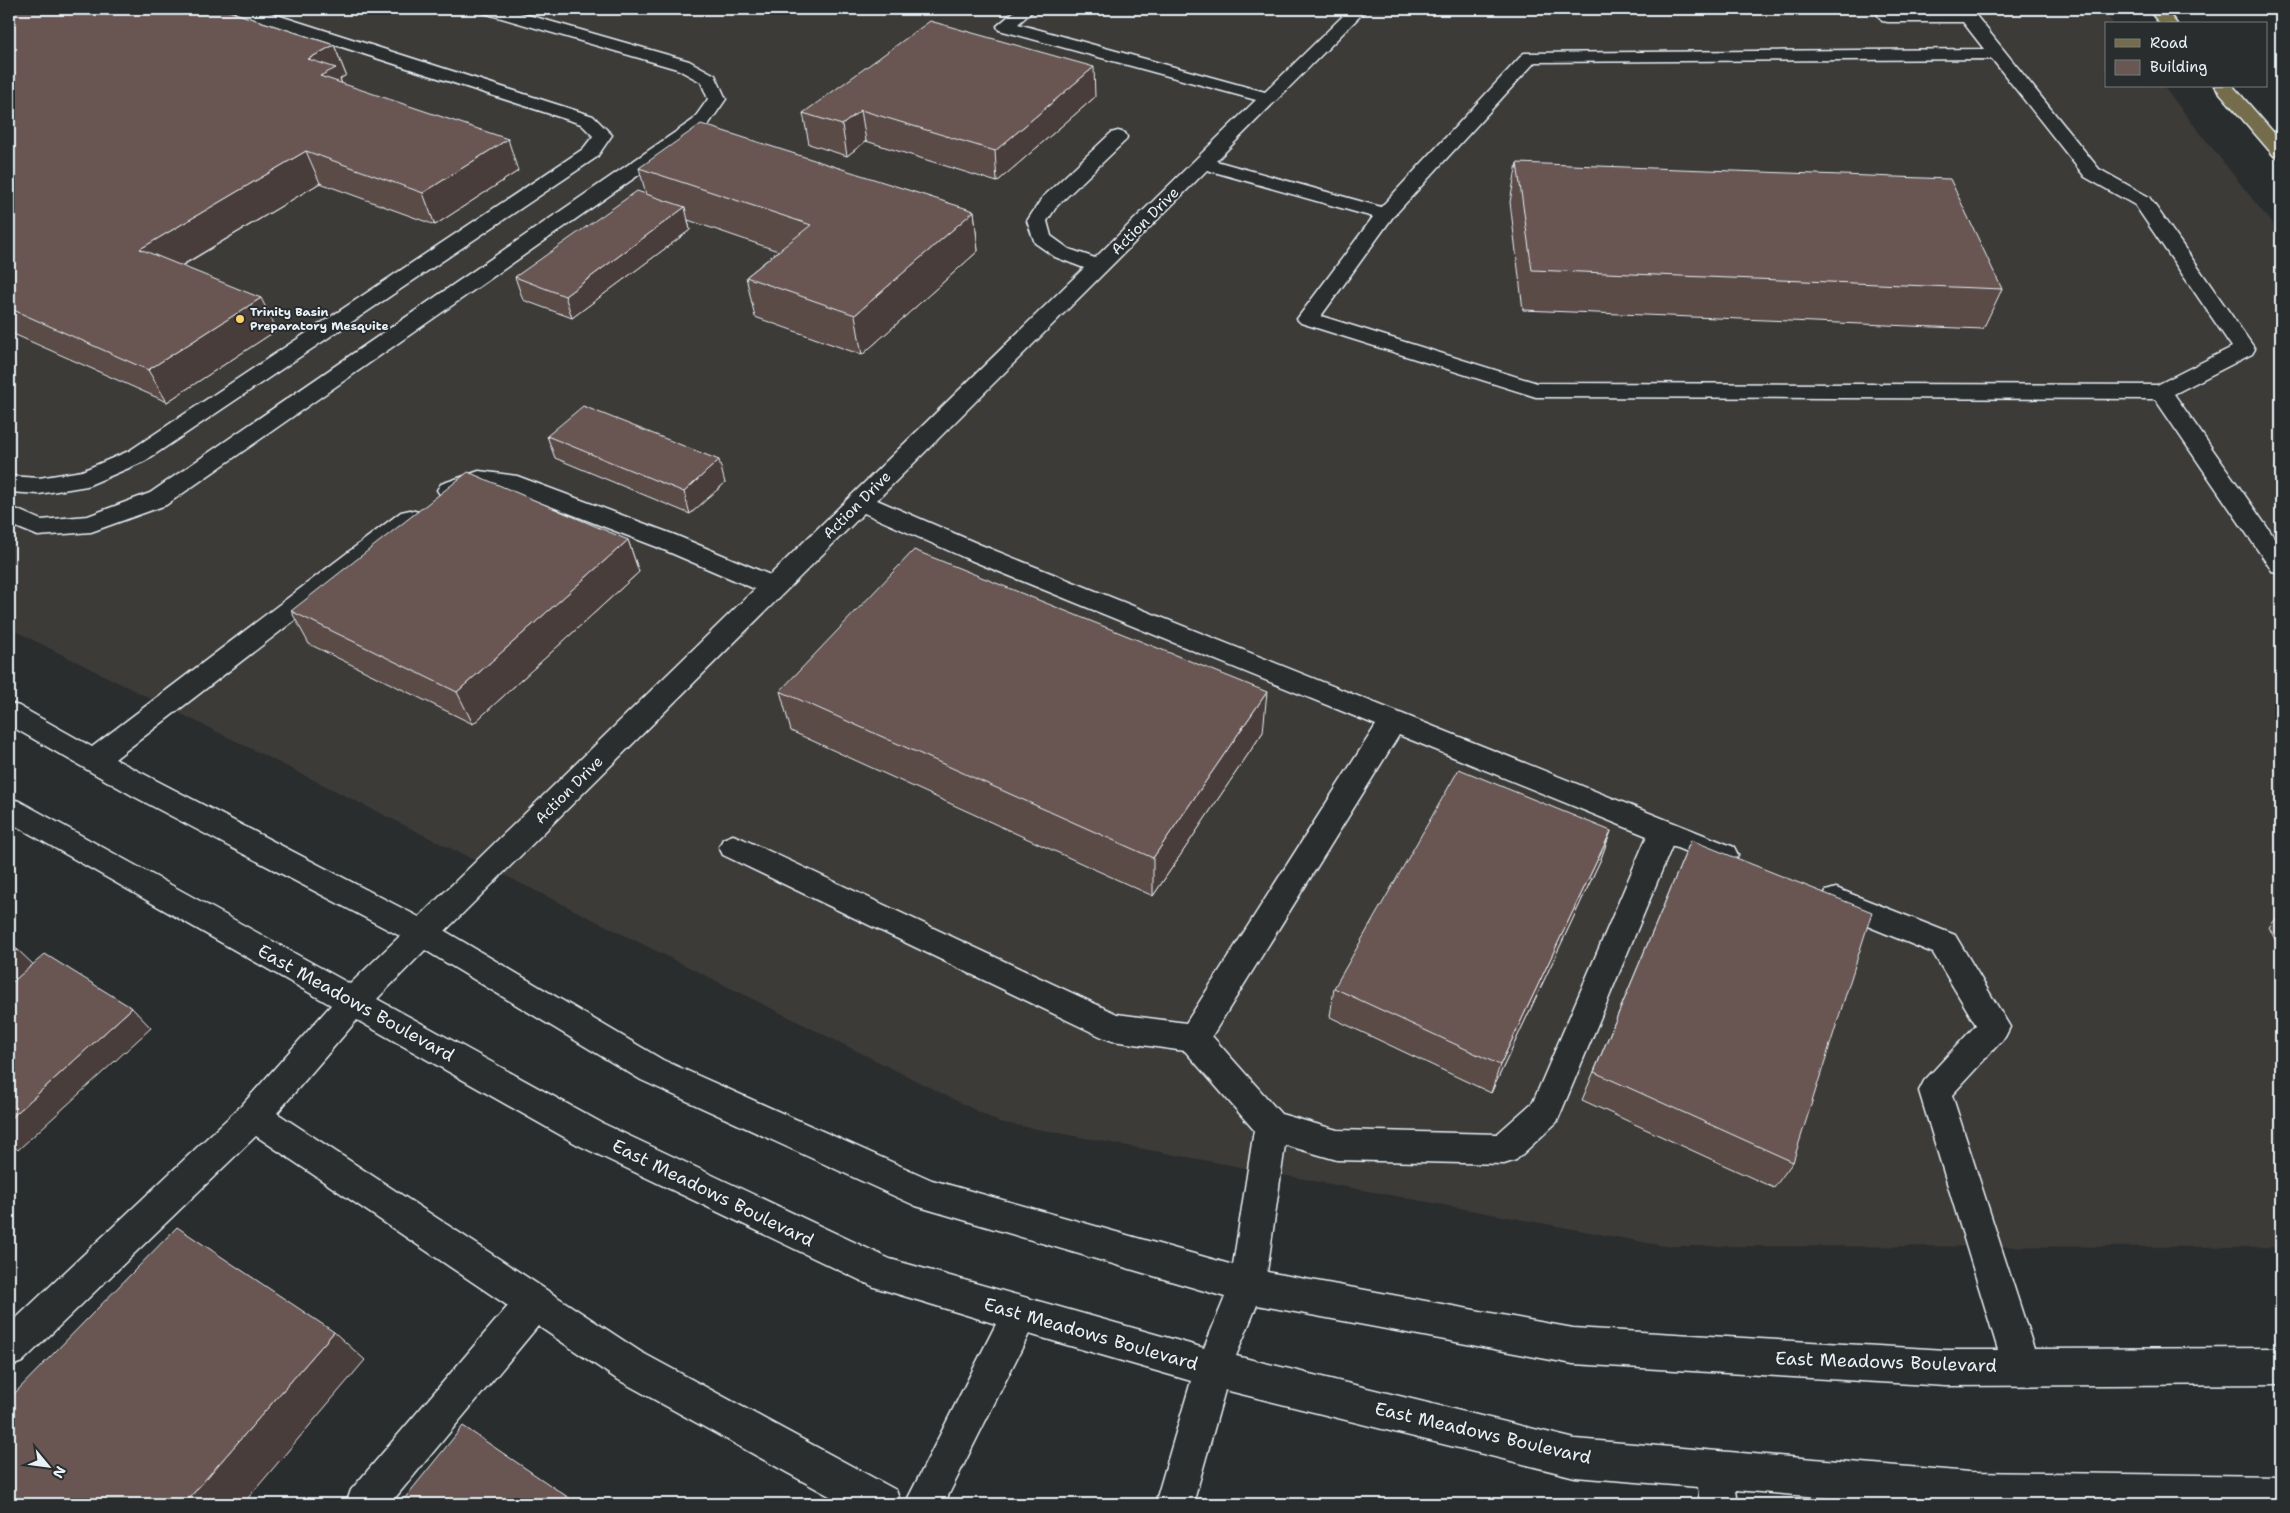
<svg xmlns="http://www.w3.org/2000/svg" width="2290" height="1513" font-family="'Shantell Sans',sans-serif">
<style>
.built{fill:#3d3a39}
.lines{fill:none;stroke-linecap:round;stroke-linejoin:round}
.minor-casing{stroke:#e8f1f8;stroke-width:3}
.major-casing{stroke:#e8f1f8;stroke-width:3}
.minor{fill:#2a2d2e;fill-rule:evenodd}
.major{fill:#746c4b;fill-rule:evenodd}
.wall{fill:#5a4b47;stroke:#e8f1f8}
.shaded-wall{fill:#4a3d3a;stroke:#e8f1f8}
.building{fill:#695753;stroke:#e8f1f8}
.poi-dot{fill:#ffd166;stroke:#2a2d2e;stroke-width:2}
.labels{text-anchor:middle;dominant-baseline:central;stroke-width:4;stroke-linejoin:round;paint-order:stroke}
.far-poi-label{font-size:12px;font-weight:bold;fill:#e8f1f8;stroke:#2a2d2e;text-anchor:start}
.street-label{font-size:15px;fill:#e8f1f8;stroke:#2a2d2e}
.near-street-label{font-size:18px;fill:#e8f1f8;stroke:#2a2d2e}
</style>
<rect width="100%" height="100%" fill="#2a2d2e"/>
<filter id="ink" filterUnits="userSpaceOnUse"><feTurbulence type="fractalNoise" baseFrequency=".02" numOctaves="2"/><feDisplacementMap in="SourceGraphic" scale="10" xChannelSelector="R" yChannelSelector="G"/><feConvolveMatrix kernelMatrix="1 2 1 2 8 2 1 2 1" color-interpolation-filters="sRGB"/></filter>
<g filter="url(#ink)">
<path class="built" d="M9 9H2102L2114 24H2106V86H2163L2281 235V1247L1664 1246 999 1122 9 628Z"/>
<g class="lines">
<g class="minor-casing">
<g id="minor">
<path d="M234 9H258L593 116 612 135 597 157 145 461 87 486 39 494 9 492V476L39 478 82 471 129 451 583 149 593 136 581 124 236 13Z"/>
<path d="M482 9H507L689 61 715 75 726 99 706 128 166 505 91 532 38 536 9 524V506L41 520 88 516 150 493 693 120 708 99 701 82 677 69 484 13Z"/>
<path d="M1017 9H1035L1018 24 1265 92 1350 9H1367L1216 161 1381 207 1524 53 1984 49 1963 22H1888L1882 21 1874 9H1890L1893 12H1968L1974 13 2099 169 2149 197 2255 349 2252 354 2174 394 2281 547V573L2272 571 2155 399 1536 397 1301 323 1297 319 1373 217 1207 170 877 500 981 545 1734 847 1738 855 1734 863 1724 867 1672 846 1557 1122 1516 1160 1504 1164 1337 1160 1285 1145 1267 1272 1573 1328 1946 1350H1998L1919 1091 1924 1081 1976 1025 1933 953 1826 909 1821 900 1826 891 1836 888 1955 935 2010 1027 2005 1037 1952 1095 2034 1349 2281 1348V1384L1946 1386 1573 1364 1257 1305 1236 1356 1575 1439 1969 1472 2281 1476V1504H1900L1736 1490 1738 1504H1700L1698 1487 1575 1477 1225 1390 1193 1504H1155L1191 1381 1029 1334 944 1504H905L996 1324 874 1287 578 1145 357 1020 277 1113 641 1352 896 1490 901 1504H844L615 1378 538 1326 390 1504H346L351 1490 508 1306 256 1136 22 1362 9 1367V1325L242 1105 331 1005 9 822V798L19 801 350 984 400 936 133 796 9 725V703L19 706 92 747 401 512 410 510 419 512 422 518 419 524 115 759 419 917 755 589 657 547 506 489 481 487 449 498 441 496 437 490 441 484 479 471 517 476 675 535 770 575 1084 268 1055 257 1035 243 1027 221 1042 198 1111 133 1118 131 1125 133 1127 137 1125 141 1057 206 1047 221 1051 236 1069 249 1095 258 1256 100 999 30 997 26ZM1992 59 2085 177 2135 205 2232 347 2157 385 1537 383 1321 316 1392 218 1535 62ZM864 513 963 557 1376 725 1186 1023 1117 1014 743 839 733 835 723 839 719 847 723 855 1102 1037 1113 1041 1185 1051 1254 1130 1233 1265 932 1180 663 1060 445 931ZM1399 735 1647 836 1533 1102 1497 1134 1337 1130 1281 1114 1212 1036ZM425 950 641 1080 916 1206 1225 1297 1204 1348 890 1259 602 1123 377 999Z"/>
</g>
</g>
<g class="major-casing">
<g id="major">
<path d="M2148 9H2165L2177 24H2160Z"/>
<path d="M2214 86H2233L2281 141V158L2274 156Z"/>
</g>
</g>
<use href="#minor" class="minor"/>
<use href="#major" class="major"/>
</g>
<g class="wall">
<path d="M9 9 334 45 346 75 340 79 342 84 518 171 435 225 320 183 182 266 277 330 167 402 9 332Z"/>
<path d="M1095 97 997 182 866 141 847 156 809 144 803 113Z"/>
<path d="M1517 163 2002 289 1983 329 1523 310 1510 202Z"/>
<path d="M639 168 974 211 978 251 862 355 755 317 746 277 778 251 688 220 690 230 572 318 523 300 515 277 646 194Z"/>
<path d="M547 436 725 483 690 514 555 458Z"/>
<path d="M628 540 639 572 473 724 309 644 291 611Z"/>
<path d="M780 691 1263 732 1153 896 791 731Z"/>
<path d="M1611 831 1600 861 1491 1093 1330 1017 1334 988Z"/>
<path d="M1691 840 1793 1162 1774 1188 1582 1100Z"/>
<path d="M2281 913V952L2269 927Z"/>
</g>
<g class="shaded-wall">
<path d="M334 45 346 75 340 79 348 99 333 107 308 59Z"/>
<path d="M1094 67 1095 97 997 182 995 151Z"/>
<path d="M861 110 866 141 847 156 842 125Z"/>
<path d="M508 139 518 171 435 225 423 193Z"/>
<path d="M306 151 320 183 157 280 140 249Z"/>
<path d="M685 207 690 230 572 318 565 296Z"/>
<path d="M974 211 978 251 862 355 855 315Z"/>
<path d="M261 298 277 330 167 402 148 370Z"/>
<path d="M719 460 725 483 690 514 684 492Z"/>
<path d="M628 540 639 572 473 724 457 692Z"/>
<path d="M1267 692 1263 732 1153 896V858Z"/>
<path d="M1611 831 1600 861 1491 1093 1500 1065Z"/>
<path d="M18 950 39 970 9 996V958Z"/>
<path d="M132 1008 151 1028 18 1150 9 1142V1120Z"/>
<path d="M334 1332 365 1360 243 1504H184Z"/>
</g>
<g class="building">
<path d="M9 9H222L334 45 308 59 336 68 320 76 508 139 423 193 306 151 140 249 261 298 148 370 9 308V53L17 49 9 46Z"/>
<path d="M930 21 1094 67 995 151 861 110 842 125 803 113Z"/>
<path d="M701 124 974 211 855 315 746 277 811 225 639 168Z"/>
<path d="M1517 163 1950 179 2002 289 1532 270Z"/>
<path d="M637 191 685 207 565 296 515 277Z"/>
<path d="M583 406 719 460 684 492 547 436Z"/>
<path d="M468 472 628 540 457 692 291 611Z"/>
<path d="M914 550 1267 692 1153 858 780 691Z"/>
<path d="M1459 769 1611 831 1500 1065 1334 988Z"/>
<path d="M1691 840 1872 912 1793 1162 1594 1072Z"/>
<path d="M9 944 18 950 9 958Z"/>
<path d="M45 954 132 1008 9 1120V985Z"/>
<path d="M177 1227 334 1332 184 1504H9V1399Z"/>
<path d="M463 1426 578 1504H400Z"/>
</g>
</g>
<circle class="poi-dot" cx="240" cy="319" r="5"/>
<g class="labels">
<g class="far-poi-label">
<text x="250" y="312">Trinity Basin<tspan x="250" dy="14">Preparatory Mesquite</tspan></text>
</g>
<g class="street-label">
<text transform="translate(1145 221) rotate(-45)">Action Drive</text>
<text transform="translate(857 505) rotate(-45)">Action Drive</text>
<text transform="translate(569 790) rotate(-45)">Action Drive</text>
</g>
<g class="near-street-label">
<text transform="translate(356 1003) rotate(29)">East Meadows Boulevard</text>
<text transform="translate(713 1193) rotate(26)">East Meadows Boulevard</text>
<text transform="translate(1091 1334) rotate(16)">East Meadows Boulevard</text>
<text transform="translate(1886 1362) rotate(2)">East Meadows Boulevard</text>
<text transform="translate(1483 1433) rotate(13)">East Meadows Boulevard</text>
</g>
</g>
<rect width="2290" height="1513" fill="none" stroke="#2a2d2e" stroke-width="30"/>
<rect x="15" y="15" width="2260" height="1483" fill="none" stroke="#e8f1f8" stroke-width="2" filter="url(#ink)"/>
<rect x="2105" y="22" width="162" height="65" fill="#2a2d2e" stroke="#767b7f"/>
<rect x="2115" y="39" width="25" height="8" fill="#746c4b" stroke="#767b7f"/>
<text x="2150" y="48" font-size="15" fill="#e8f1f8">Road</text>
<rect x="2115" y="60" width="25" height="15" fill="#695753" stroke="#767b7f"/>
<text x="2150" y="72" font-size="15" fill="#e8f1f8">Building</text>
<g transform="translate(48 1466) rotate(119)" stroke="#2a2d2e" stroke-width="4" paint-order="stroke">
<path d="M0-4L9 19L0 12L-9 19Z" fill="#e8f1f8"/>
<text y="-8" font-size="14" font-weight="bold" text-anchor="middle" fill="#e8f1f8">N</text>
</g>
</svg>
